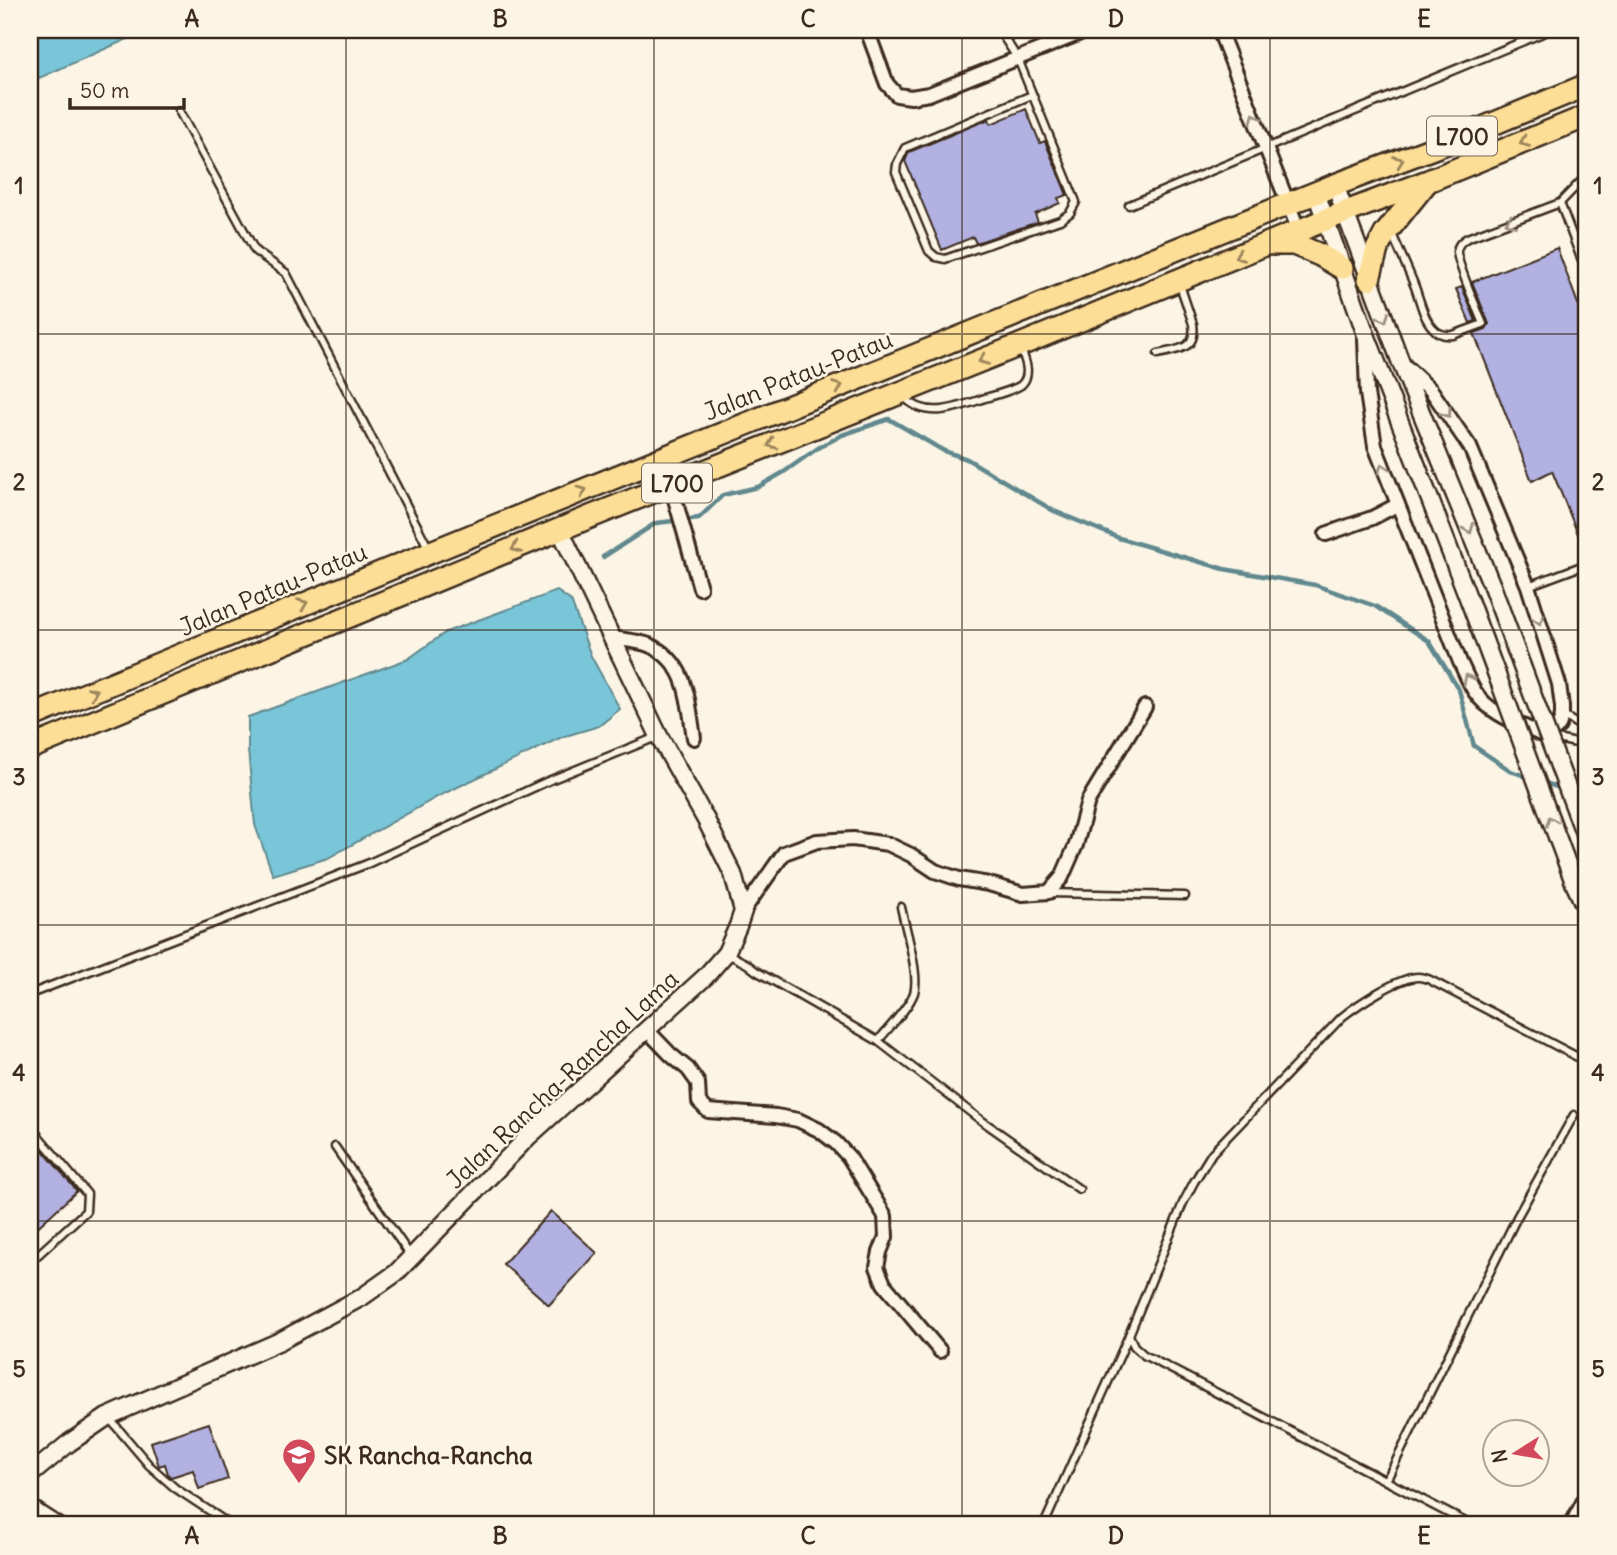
<svg xmlns="http://www.w3.org/2000/svg" width="1617" height="1555" font-family="Delius,sans-serif">
<style>
.water{fill:#79c6d8;stroke:#60888e;stroke-width:2}
.lines{fill:none;stroke-linecap:round;stroke-linejoin:round}
.stream{stroke:#60888e;stroke-width:4.5}
.building{fill:#b2b1e2;stroke:#3b2a1e;stroke-width:2}
.service-casing{stroke:#3b2a1e;stroke-width:11}
.minor-casing{stroke:#3b2a1e;stroke-width:18}
.tertiary-casing{stroke:#3b2a1e;stroke-width:21}
.primary-casing{stroke:#3b2a1e;stroke-width:26}
.service{stroke:#fcf5e5;stroke-width:6}
.minor{stroke:#fcf5e5;stroke-width:12}
.tertiary{stroke:#fcf5e5;stroke-width:16}
.primary{stroke:#fdde96;stroke-width:21}
.tertiary-bridge-casing{stroke:#3b2a1e;stroke-width:21;stroke-linecap:butt}
.tertiary-bridge{stroke:#fcf5e5;stroke-width:16}
.oneway{stroke:#9c9082}
.oneway2{stroke:#9c845a}
.grid{fill:none;stroke:#3b2a1e;stroke-width:2;stroke-opacity:0.55}
.labels{text-anchor:middle;dominant-baseline:central;stroke-width:5;stroke-linejoin:round;paint-order:stroke}
.shield{fill:#fcf5e5;stroke:#75675a;stroke-width:2}
.shield-label{font-size:23px;font-weight:bold;fill:#3b2a1e}
.street-label{font-size:24px;fill:#3b2a1e;stroke:#fcf5e5}
.poi-label{font-size:24px;font-weight:bold;fill:#3b2a1e;stroke:#fcf5e5;text-anchor:start}
.neatline{fill:none;stroke:#3b2a1e;stroke-width:2.5}
.grid-label{font-size:23px;text-anchor:middle;font-weight:bold;fill:#3b2a1e}
</style>
<rect width="100%" height="100%" fill="#fcf5e5"/>
<filter id="ink" filterUnits="userSpaceOnUse"><feTurbulence type="fractalNoise" baseFrequency=".0143" numOctaves="2"/><feDisplacementMap in="SourceGraphic" scale="14" xChannelSelector="R" yChannelSelector="G"/><feConvolveMatrix kernelMatrix="1 2 1 2 8 2 1 2 1" color-interpolation-filters="sRGB"/></filter>
<g filter="url(#ink)">
<g class="water">
<path d="M30 30H148L30 82Z"/>
<path d="M557 591 571 601 591 656 620 709 599 726 562 737 439 796 328 858 273 875 255 825 248 750V717L408 659 446 632Z"/>
</g>
<g class="lines">
<g class="stream">
<path d="M603 557 656 523 699 518 723 495 758 487 784 472 818 448 842 435 889 419 944 451 967 459 1054 511 1119 538 1224 569 1315 585 1375 606 1429 641 1459 690 1474 746 1511 771 1530 778"/>
<path d="M1542 782 1563 789"/>
<path d="M1575 793 1587 797"/>
</g>
</g>
<g class="building">
<path d="M1026 109 1040 143 1045 141 1067 195 1058 198 1060 203 1035 214 1038 222 976 243 973 237 942 250 905 161 909 152 989 119 991 124Z"/>
<path d="M1557 248 1587 328V556L1552 471 1532 481 1474 333 1486 329 1489 324 1472 282Z"/>
<path d="M1462 287 1476 321 1470 323 1456 289Z"/>
<path d="M30 1135 77 1191 30 1234Z"/>
<path d="M551 1211 597 1253 549 1305 503 1264Z"/>
<path d="M209 1423 228 1479 199 1489 193 1470 171 1477 168 1474 165 1464 159 1466 151 1442Z"/>
</g>
<g class="lines">
<g class="service-casing">
<g id="service">
<path d="M999 30 1018 59 1076 202 1070 213 1060 220 945 259 936 257 929 251 896 172 897 164 905 148 1032 95"/>
<path d="M179 111 255 251 286 273 428 547"/>
<path d="M1560 203 1587 274"/>
<path d="M1129 205 1550 30"/>
<path d="M1392 234C1400 252 1408 269 1415 287 1420 300 1423 318 1433 328 1438 334 1445 336 1453 335L1483 324C1478 311 1456 261 1457 251 1458 244 1462 241 1467 238L1560 203 1587 175"/>
<path d="M1158 354C1178 349 1197 350 1193 324L1179 282"/>
<path d="M904 397C927 421 958 407 985 398 993 396 1016 389 1021 385 1032 375 1025 360 1021 349"/>
<path d="M1528 586 1587 564"/>
<path d="M1562 715 1587 730"/>
<path d="M1551 738 1587 745"/>
<path d="M1050 893 1185 896"/>
<path d="M726 953 747 964 756 971 878 1041 978 1118 1079 1189"/>
<path d="M30 994 367 864 548 781 659 736"/>
<path d="M878 1041C889 1027 908 1009 914 993 920 975 905 927 901 907"/>
<path d="M30 1126 87 1194 86 1211 30 1262"/>
<path d="M335 1147 410 1255"/>
<path d="M109 1418 149 1465 175 1488 231 1525"/>
<path d="M1386 1481 1517 1217 1574 1115"/>
<path d="M1044 1525 1129 1335"/>
<path d="M1471 1525 1144 1355 1134 1346 1129 1335 1183 1203 1194 1182 1212 1153 1342 1017C1357 1005 1400 976 1419 977 1420 977 1429 979 1430 980L1587 1062"/>
</g>
</g>
<g class="minor-casing">
<g id="minor">
<path d="M867 30 887 84 897 95 911 97 929 94 1088 30"/>
<path d="M1219 30 1299 231"/>
<path d="M1365 339 1367 393 1375 446 1460 662C1465 672 1469 683 1475 692 1490 715 1523 725 1546 737L1559 726 1562 715V707L1559 684 1528 586 1470 447 1431 390 1404 365"/>
<path d="M671 485 700 588"/>
<path d="M1326 534 1372 518 1397 505"/>
<path d="M612 638C624 640 638 641 649 645 688 662 688 701 694 738"/>
<path d="M743 911 784 853 817 841 853 839 888 844 911 855 935 871 959 879 989 884 1023 894 1049 892 1062 877 1076 845 1088 801 1145 707"/>
<path d="M646 1029 671 1055 688 1069 698 1083 699 1102 708 1111 776 1116 798 1120 819 1130 836 1143 849 1157 885 1216 886 1237 880 1252 877 1267 884 1284 940 1351"/>
<path d="M30 1506 59 1525"/>
<path d="M1571 1525 1587 1495"/>
</g>
</g>
<g class="tertiary-casing">
<g id="tertiary">
<path d="M1335 185 1401 363 1492 586"/>
<path d="M1316 193 1365 332 1469 600"/>
<path d="M1575 885 1587 911"/>
<path d="M30 1475 69 1443 107 1417 280 1341 362 1297 396 1273 529 1136 705 977 726 953 738 926 743 911 733 874 706 820 659 736 560 530"/>
</g>
</g>
<g class="primary-casing">
<g id="primary">
<path d="M1273 244H1294L1320 255 1342 268"/>
<path d="M1369 279 1377 249 1385 234 1426 183"/>
<path d="M30 717 431 552 1335 185 1449 142 1587 85"/>
<path d="M30 748 590 517 1020 345 1325 220 1428 181 1587 116"/>
</g>
</g>
<use href="#service" class="service"/>
<use href="#minor" class="minor"/>
<use href="#tertiary" class="tertiary"/>
<use href="#primary" class="primary"/>
<g class="tertiary-bridge-casing">
<g id="tertiary-bridge">
<path d="M1492 586 1587 841"/>
<path d="M1469 600 1575 885"/>
</g>
</g>
<use href="#tertiary-bridge" class="tertiary-bridge"/>
</g>
<defs><path id="oneway-chevron" d="M-2-3.5L2.5 0L-2 3.5" fill="none" stroke-width="1.6" stroke-linecap="round" stroke-linejoin="round" transform="scale(1.75)"/></defs>
<g class="oneway">
<use href="#oneway-chevron" transform="translate(1255 118) rotate(-112)"/>
<use href="#oneway-chevron" transform="translate(1510 222) rotate(160)"/>
<use href="#oneway-chevron" transform="translate(1384 318) rotate(69)"/>
<use href="#oneway-chevron" transform="translate(1447 413) rotate(55)"/>
<use href="#oneway-chevron" transform="translate(1383 468) rotate(-110)"/>
<use href="#oneway-chevron" transform="translate(1469 529) rotate(68)"/>
<use href="#oneway-chevron" transform="translate(1539 620) rotate(73)"/>
<use href="#oneway-chevron" transform="translate(1468 679) rotate(-117)"/>
<use href="#oneway-chevron" transform="translate(1551 821) rotate(-111)"/>
</g>
<g class="oneway2">
<use href="#oneway-chevron" transform="translate(1524 142) rotate(158)"/>
<use href="#oneway-chevron" transform="translate(1399 161) rotate(-21)"/>
<use href="#oneway-chevron" transform="translate(1239 256) rotate(158)"/>
<use href="#oneway-chevron" transform="translate(983 360) rotate(158)"/>
<use href="#oneway-chevron" transform="translate(838 387) rotate(-22)"/>
<use href="#oneway-chevron" transform="translate(772 444) rotate(158)"/>
<use href="#oneway-chevron" transform="translate(582 491) rotate(-22)"/>
<use href="#oneway-chevron" transform="translate(516 548) rotate(158)"/>
<use href="#oneway-chevron" transform="translate(303 604) rotate(-22)"/>
<use href="#oneway-chevron" transform="translate(93 692) rotate(-22)"/>
</g>
</g>
<path class="grid" d="M346 30V1525M654 30V1525M962 30V1525M1270 30V1525M30 334H1587M30 630H1587M30 925H1587M30 1221H1587"/>
<defs>
<g id="school-pin" transform="scale(1.75)"><path d="M0 17L-7.5 6A9.5 9.5 0 1 1 7.5 6Z" fill="#d1495b" stroke="#fcf5e5"/><path d="M0-5L7-2L0 1L-7-2ZM-4 1L0 2.5L4 1V4Q0 6-4 4Z" fill="#fff"/></g>
</defs>
<g fill-rule="evenodd">
<use href="#school-pin" x="299" y="1455"/>
</g>
<g class="labels">
<g class="shield">
<rect x="1427" y="116.5" width="70" height="39" rx="5"/>
<rect x="642" y="463.5" width="70" height="39" rx="5"/>
</g>
<g class="shield-label">
<text x="1462" y="136">L700</text>
<text x="677" y="483">L700</text>
</g>
<g class="street-label">
<text transform="translate(798 375) rotate(-22)">Jalan Patau-Patau</text>
<text transform="translate(273 589) rotate(-23)">Jalan Patau-Patau</text>
<text transform="translate(562 1079) rotate(-43)">Jalan Rancha-Rancha Lama</text>
</g>
<g class="poi-label">
<text x="324" y="1455">SK Rancha-Rancha</text>
</g>
</g>
<rect width="1617" height="1555" fill="none" stroke="#fcf5e5" stroke-width="77"/>
<g transform="translate(1516 1453) rotate(259)"><circle r="33" fill="#fcf5e5" stroke="#afa495" stroke-width="2"/>
<path d="M0-5L12 26L0 18L-12 26Z" fill="#d1495b"/>
<text y="-10" font-size="19" font-weight="bold" text-anchor="middle" fill="#3b2a1e">N</text>
</g>
<path d="M70 98v10h114v-10" fill="none" stroke="#3b2a1e" stroke-width="3.5"/>
<text x="80" y="98" font-size="21" fill="#3b2a1e" stroke="#fcf5e5" stroke-width="5" paint-order="stroke">50 m</text>
<rect x="38" y="38" width="1540" height="1478" class="neatline"/>
<g class="grid-label">
<text x="192" y="27">A</text>
<text x="500" y="27">B</text>
<text x="808" y="27">C</text>
<text x="1116" y="27">D</text>
<text x="1424" y="27">E</text>
<text x="19" y="194">1</text>
<text x="1598" y="194">1</text>
<text x="19" y="490">2</text>
<text x="1598" y="490">2</text>
<text x="19" y="785">3</text>
<text x="1598" y="785">3</text>
<text x="19" y="1081">4</text>
<text x="1598" y="1081">4</text>
<text x="19" y="1377">5</text>
<text x="1598" y="1377">5</text>
<text x="192" y="1544">A</text>
<text x="500" y="1544">B</text>
<text x="808" y="1544">C</text>
<text x="1116" y="1544">D</text>
<text x="1424" y="1544">E</text>
</g>
</svg>
